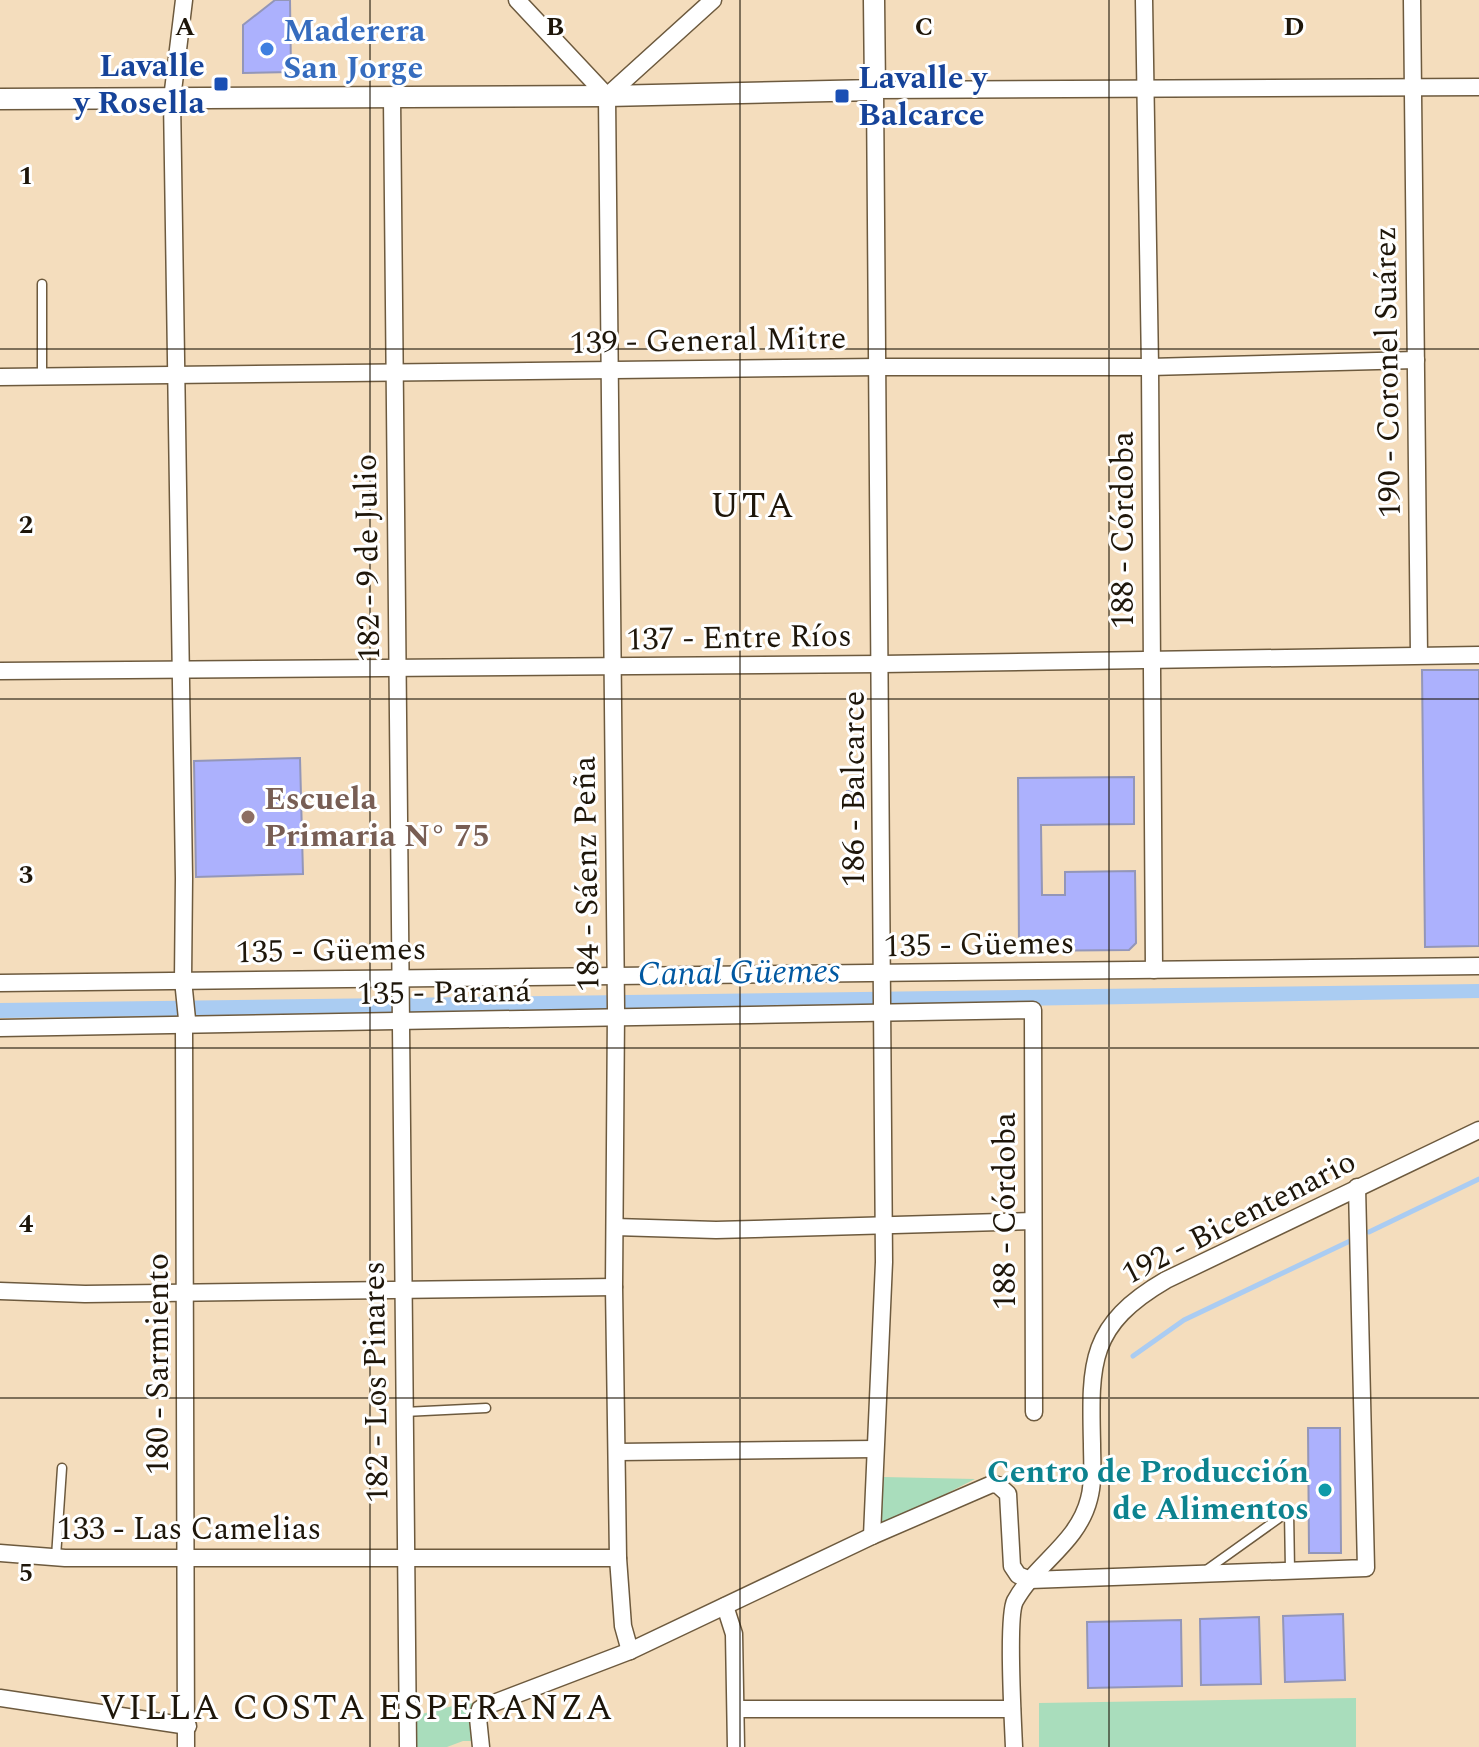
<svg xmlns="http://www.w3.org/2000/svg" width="1479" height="1747" font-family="Spectral,serif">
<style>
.green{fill:#a9ddbc}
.water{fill:#aaccf2}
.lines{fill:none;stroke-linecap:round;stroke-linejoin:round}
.stream{stroke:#aaccf2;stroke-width:5}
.building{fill:#acb1fd;stroke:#9396b8;stroke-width:2}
.service-casing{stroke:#6d5a3e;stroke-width:11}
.minor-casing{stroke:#6d5a3e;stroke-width:19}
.tertiary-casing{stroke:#6d5a3e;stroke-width:23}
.service{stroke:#fff;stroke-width:8}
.minor{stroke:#fff;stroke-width:16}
.tertiary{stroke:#fff;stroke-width:20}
.grid{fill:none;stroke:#1e160a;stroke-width:2;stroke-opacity:0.55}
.shop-dot{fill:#3f7fe0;stroke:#fff;stroke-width:3}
.transit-dot{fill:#1a4fb4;stroke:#fff;stroke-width:3}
.education-dot{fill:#8d6e63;stroke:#fff;stroke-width:3}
.culture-dot{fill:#0f9aa8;stroke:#fff;stroke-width:3}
.labels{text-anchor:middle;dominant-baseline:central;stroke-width:6;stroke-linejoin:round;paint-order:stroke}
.shop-label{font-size:32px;font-weight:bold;fill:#366cbe;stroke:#fff;text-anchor:start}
.transit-label{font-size:32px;font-weight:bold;fill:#164399;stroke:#fff;text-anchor:end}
.street-label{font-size:32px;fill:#1e160a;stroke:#fff}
.education-label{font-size:32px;font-weight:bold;fill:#785e54;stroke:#fff;text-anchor:start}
.culture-label{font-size:32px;font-weight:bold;fill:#0d838f;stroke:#fff;text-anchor:end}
.water-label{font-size:34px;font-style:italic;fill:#0058a1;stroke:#fff}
.quarter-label{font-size:36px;letter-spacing:2px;fill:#1e160a;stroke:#fff}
.grid-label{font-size:26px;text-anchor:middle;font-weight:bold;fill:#1e160a;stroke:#fff;stroke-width:6;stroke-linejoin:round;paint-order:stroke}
</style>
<rect width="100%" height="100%" fill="#f4ddbd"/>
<g class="green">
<path d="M883 1477 975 1479 879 1528Z"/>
<path d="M1356 1698V1747H1039V1703Z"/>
<path d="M472 1701 478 1741H463L447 1747H413L414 1716Z"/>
</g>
<path class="water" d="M1479 984V998L842 1009 0 1018V1003Z"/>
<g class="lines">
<g class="stream">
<path d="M1369 1232 1479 1179"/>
<path d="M1133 1356 1184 1320 1350 1241"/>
</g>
</g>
<g class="building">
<path d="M275 0H290L291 72 243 73V25Z"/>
<path d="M1422 670H1479V946L1425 947Z"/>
<path d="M300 758 303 874 196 877 194 761Z"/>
<path d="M1134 777V824L1041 825 1042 895H1065V872L1135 871 1136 943 1129 950 1019 951 1018 778Z"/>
<path d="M847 791H861L862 803 847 804Z"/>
<path d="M1308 1428H1340L1341 1553H1309Z"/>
<path d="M1343 1614 1345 1680 1285 1682 1283 1616Z"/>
<path d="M1259 1617 1261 1684 1201 1685 1200 1619Z"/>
<path d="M1181 1620 1182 1686 1088 1688 1087 1622Z"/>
</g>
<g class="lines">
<g class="service-casing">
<g id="service">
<path d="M42 284V376"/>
<path d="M404 1412 486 1408"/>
<path d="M56 1557 62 1468"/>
<path d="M1205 1571 1289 1511 1290 1570"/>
</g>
</g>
<g class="minor-casing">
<g id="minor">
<path d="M184 0 172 99 184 878 183 980 187 1019 184 1026 186 1747"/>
<path d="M517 0 607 96"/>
<path d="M1144 0 1150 367 1154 970"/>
<path d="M1412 0 1419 655"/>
<path d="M607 96 616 1009 614 1287 618 1558 623 1626 630 1651"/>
<path d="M607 96 713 0"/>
<path d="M392 98 408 1747"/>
<path d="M0 377 879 367H1150L1416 360"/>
<path d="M0 671 881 664 1479 655"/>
<path d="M0 983 1479 966"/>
<path d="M0 1028 1033 1010 1034 1412"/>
<path d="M615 1227 716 1230 1033 1221"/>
<path d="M0 1291 85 1294 614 1287"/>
<path d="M618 1452 875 1449"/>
<path d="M872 1536 884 1262 875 90 1479 87"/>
<path d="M0 1553 65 1558H618"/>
<path d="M725 1606 734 1634 736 1747"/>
<path d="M0 1698 188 1726"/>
<path d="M738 1709H1012"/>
<path d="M481 1747 478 1718 480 1709 486 1706 630 1651 872 1536 992 1484 998 1485 1008 1494 1012 1566 1018 1575 1030 1580 1366 1568 1357 1187"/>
<path d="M1014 1747C1013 1723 1007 1617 1015 1601 1036 1563 1078 1543 1089 1499 1094 1481 1092 1462 1092 1444 1090 1362 1089 1325 1166 1280L1479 1130"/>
</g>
</g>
<g class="tertiary-casing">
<path id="tertiary" d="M0 99 607 96 875 90 874 0"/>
</g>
<use href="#service" class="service"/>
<use href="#minor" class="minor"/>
<use href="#tertiary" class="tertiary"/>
</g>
<path class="grid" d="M370 0V1747M740 0V1747M1109 0V1747M0 349H1479M0 699H1479M0 1048H1479M0 1398H1479"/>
<circle class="shop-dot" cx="267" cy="49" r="8"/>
<g class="transit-dot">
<rect x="213" y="76" width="16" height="16" rx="4"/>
<rect x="834" y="88" width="16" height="16" rx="4"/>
</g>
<circle class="education-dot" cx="248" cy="817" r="8"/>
<circle class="culture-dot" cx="1325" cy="1490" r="8"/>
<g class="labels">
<g class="shop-label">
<text x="283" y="31">Maderera<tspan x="283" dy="37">San Jorge</tspan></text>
</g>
<g class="transit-label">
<text x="205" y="66">Lavalle<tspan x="205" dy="37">y Rosella</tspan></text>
<text x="858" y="78" text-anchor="start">Lavalle y<tspan x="858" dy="37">Balcarce</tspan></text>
</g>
<g class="street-label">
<text transform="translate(708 341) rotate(-1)">139 - General Mitre</text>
<text transform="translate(1388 372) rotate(-91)">190 - Coronel Suárez</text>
<text transform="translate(1123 530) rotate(-90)">188 - Córdoba</text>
<text transform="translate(368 558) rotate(-91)">182 - 9 de Julio</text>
<text transform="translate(739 638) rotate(-1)">137 - Entre Ríos</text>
<text transform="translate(854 789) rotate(-90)">186 - Balcarce</text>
<text transform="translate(587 874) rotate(-91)">184 - Sáenz Peña</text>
<text transform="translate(979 945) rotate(-1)">135 - Güemes</text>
<text transform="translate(331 951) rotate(-1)">135 - Güemes</text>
<text transform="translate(444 993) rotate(-1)">135 - Paraná</text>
<text transform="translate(1005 1211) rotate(-90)">188 - Córdoba</text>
<text transform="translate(1239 1218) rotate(-27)">192 - Bicentenario</text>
<text transform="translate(158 1364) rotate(-90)">180 - Sarmiento</text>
<text transform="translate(376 1382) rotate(-91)">182 - Los Pinares</text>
<text x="189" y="1529">133 - Las Camelias</text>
</g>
<g class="education-label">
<text x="264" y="799">Escuela<tspan x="264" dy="37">Primaria N° 75</tspan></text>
</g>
<g class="culture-label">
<text x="1309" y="1472">Centro de Producción<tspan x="1309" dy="37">de Alimentos</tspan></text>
</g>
<g class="water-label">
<text transform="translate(739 973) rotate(-1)">Canal Güemes</text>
</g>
<g class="quarter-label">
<text x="753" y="506">UTA</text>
<text x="357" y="1708">VILLA COSTA ESPERANZA</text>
</g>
</g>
<g class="grid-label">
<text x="185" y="35">A</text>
<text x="555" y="35">B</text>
<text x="924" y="35">C</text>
<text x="1294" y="35">D</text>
<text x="26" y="184">1</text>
<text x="26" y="533">2</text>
<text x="26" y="883">3</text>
<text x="26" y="1232">4</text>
<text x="26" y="1581">5</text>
</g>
</svg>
